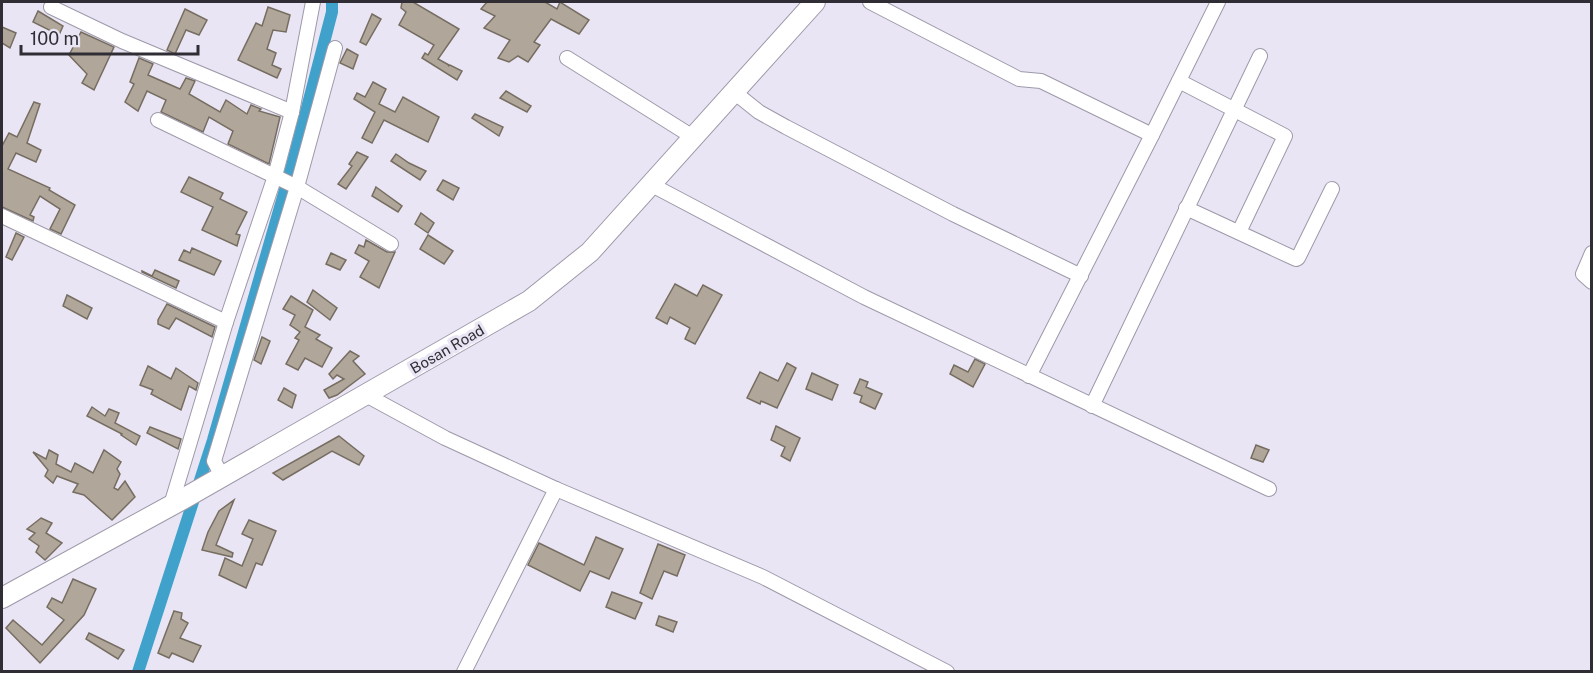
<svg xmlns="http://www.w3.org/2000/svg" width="1593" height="673" font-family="'Public Sans',sans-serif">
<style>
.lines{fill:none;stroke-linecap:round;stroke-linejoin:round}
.canal{stroke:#40a2ca;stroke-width:12}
.building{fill:#b0a79a;stroke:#766d61;stroke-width:1.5}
.street-casing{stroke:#9e99a8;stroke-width:16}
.secondary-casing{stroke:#9e99a8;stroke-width:22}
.street{stroke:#fff;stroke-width:14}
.secondary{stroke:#fff;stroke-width:20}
.labels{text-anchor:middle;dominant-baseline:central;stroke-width:6;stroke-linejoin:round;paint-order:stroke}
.street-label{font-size:15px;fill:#302e34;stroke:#eae5f5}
</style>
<rect width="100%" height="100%" fill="#eae5f5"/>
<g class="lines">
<path class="canal" d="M138 672 213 440 291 169 332 12V2"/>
</g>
<g class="building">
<path d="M402 2H413L459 29 438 59 449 65 448 66 450 65 462 71 457 80 422 58 425 53 428 55 434 45 399 25 406 12 401 8Z"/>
<path d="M487 2H545L557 9 560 2 589 20 579 34 551 19 534 42 540 45 528 62 518 56 509 62 498 58 510 40 484 28 495 16 481 9Z"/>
<path d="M268 7 290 15 286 32 273 30 267 49 276 53 272 65 281 69 277 78 238 60 256 23 262 26Z"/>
<path d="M185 9 207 20 199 35 186 30 175 54 167 50Z"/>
<path d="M38 11 63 26 59 35 33 22Z"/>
<path d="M372 14 381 19 366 45 360 42Z"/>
<path d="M2 27 16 33 10 48 2 43Z"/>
<path d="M81 32 114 47 94 90 82 83 87 74 69 55Z"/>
<path d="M347 49 358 55 353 69 340 63Z"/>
<path d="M139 58 153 64 148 75 180 89 186 78 195 81 189 94 220 112 226 100 247 114 251 105 261 109 259 111 280 117 269 164 228 144 233 131 209 117 203 132 161 112 166 100 147 91 138 111 125 102 134 84 130 82Z"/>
<path d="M373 82 386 89 379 104 395 112 403 97 439 117 428 142 384 120 372 143 362 138 375 112 354 99 357 93 365 97Z"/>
<path d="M506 91 531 106 527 112 500 98Z"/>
<path d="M34 102 40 104 27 143 41 150 36 162 16 153 8 169 50 188 49 190 75 205 61 234 50 229 60 209 40 196 30 215 34 217 33 221 2 207V146L9 133 17 137Z"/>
<path d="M475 114 503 127 499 136 472 118Z"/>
<path d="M357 152 368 157 346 189 338 184 352 166 349 164Z"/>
<path d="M396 154 409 163 426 171 420 180 391 161Z"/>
<path d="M189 177 223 193 220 199 247 212 236 234 240 235 237 246 202 230 213 207 181 192Z"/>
<path d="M443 180 459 188 453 200 437 190Z"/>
<path d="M376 187 402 206 398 212 372 196Z"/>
<path d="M421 213 434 223 428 233 415 224Z"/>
<path d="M16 233 24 237 12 260 6 257Z"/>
<path d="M428 235 453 251 444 264 420 249Z"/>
<path d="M366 240 387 252H395L379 288 360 277 369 261 355 253 359 245 364 247Z"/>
<path d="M192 248 221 261 214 275 179 260 184 250 190 253Z"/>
<path d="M331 253 346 260 340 270 326 264Z"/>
<path d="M155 270 179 281 176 288 142 272V271L152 276Z"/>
<path d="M675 284 697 296 703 285 722 295 695 344 685 339 690 328 670 317 667 324 656 318Z"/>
<path d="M313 290 337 308 330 320 307 302Z"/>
<path d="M67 295 92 308 87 319 63 306Z"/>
<path d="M291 296 313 310 305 327 320 335 316 339 332 348 322 367 305 358 298 370 286 364 299 340 295 338 300 332 290 325 295 315 283 309Z"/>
<path d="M167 304 215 327 212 337 176 318 169 329 158 324V320Z"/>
<path d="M262 337 270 341 261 364 254 360Z"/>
<path d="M350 351 359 356 353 361 365 374 337 395 329 398 324 390 344 379 337 375 333 379 329 374Z"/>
<path d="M975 359 985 364 973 387 950 374 954 365 968 372Z"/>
<path d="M787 363 796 368 777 408 761 401 760 404 747 398 760 372 778 381Z"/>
<path d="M148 366 171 379 176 368 198 383 196 390 189 386 181 410 151 394 153 390 140 385Z"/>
<path d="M812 373 838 385 832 400 806 389Z"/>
<path d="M860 379 868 382 866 387 882 394 875 409 860 402 862 396 854 393Z"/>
<path d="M284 388 296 395 292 408 278 400Z"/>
<path d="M92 407 105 416 109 409 119 413 115 423 140 436 136 445 121 435 122 434 87 416Z"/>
<path d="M776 426 800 438 790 461 781 456 785 447 771 440Z"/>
<path d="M150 427 181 439 178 449 147 433Z"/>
<path d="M339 436 364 456 359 465 332 451 283 480 273 473Z"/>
<path d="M1256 445 1269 450 1263 462 1251 458Z"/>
<path d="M49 450 58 455 56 464 71 472 75 463 93 473 104 450 121 462 117 469 120 474 114 488 118 490 125 481 135 497 112 520 84 495 73 492 78 484 57 476 53 483 45 476 48 470 33 452 46 459Z"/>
<path d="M234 500 216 545 233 553 232 557 202 550 208 532 219 511Z"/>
<path d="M41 518 52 523 46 533 62 543 45 560 36 552 39 546 29 539 35 533 27 529Z"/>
<path d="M249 520 276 531 262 565 256 563 246 588 219 575 225 558 242 566 253 539 242 534Z"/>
<path d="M596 537 623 549 609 579 590 571 580 591 528 565 539 543 584 565Z"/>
<path d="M658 544 685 555 677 576 664 571 652 599 640 593Z"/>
<path d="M73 579 96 589 84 615 40 663 6 628 13 620 42 645 64 620 47 607 52 598 62 603Z"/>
<path d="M612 592 642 603 635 619 606 607Z"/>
<path d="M174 611 182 613 181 619 188 623 180 638 201 646 193 662 172 653 169 658 158 653Z"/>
<path d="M659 616 677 622 673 632 656 625Z"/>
<path d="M89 633 124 650 118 659 86 639Z"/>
</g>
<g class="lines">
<g class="street-casing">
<g id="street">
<path d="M870 2 1019 79 1041 81 1152 135"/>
<path d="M51 7 122 41 292 112"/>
<path d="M567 58 693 137"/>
<path d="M1179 81 1285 136 1239 232"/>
<path d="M734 92 759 112 786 127 953 214 1081 276"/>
<path d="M158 120 297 187 391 244"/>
<path d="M650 184 864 297 1269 489"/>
<path d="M1186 208 1296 259 1298 258 1332 189"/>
<path d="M2 216 226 322"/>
<path d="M1592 253 1583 274 1592 282"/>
<path d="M1029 376 1152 135 1218 2"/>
<path d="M366 395 445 438 556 489 763 577 947 672"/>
<path d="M1092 406 1260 56"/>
<path d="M222 476 214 461 297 187 335 48"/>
<path d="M171 505 226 322 275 176 292 112 313 2"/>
<path d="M464 672 556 489"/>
</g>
</g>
<g class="secondary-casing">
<path id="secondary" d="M2 598 183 499 529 301 590 252 815 2"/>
</g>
<use href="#street" class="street"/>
<use href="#secondary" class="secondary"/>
</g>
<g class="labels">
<g class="street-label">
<text transform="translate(447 349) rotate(-30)">Bosan Road</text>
</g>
</g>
<rect width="1593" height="673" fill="none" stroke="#302e34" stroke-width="6"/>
<path d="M21 45v9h177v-9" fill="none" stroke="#302e34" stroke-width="3"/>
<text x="30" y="45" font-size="18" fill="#302e34" stroke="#eae5f5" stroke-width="4.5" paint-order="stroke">100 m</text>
</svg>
